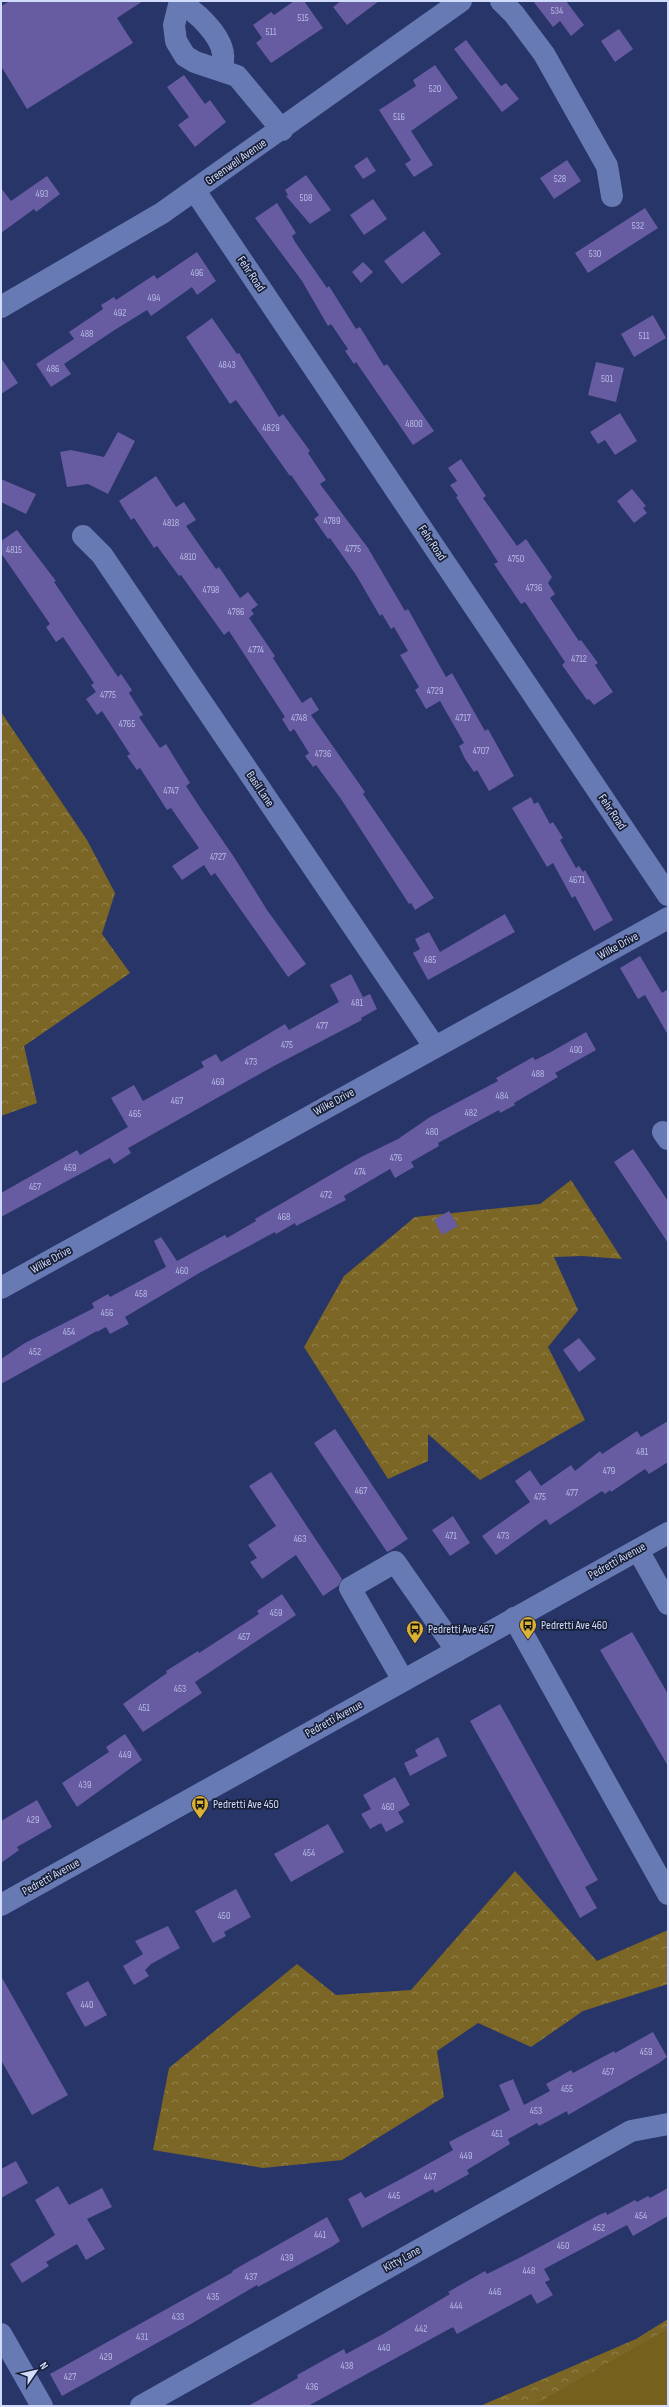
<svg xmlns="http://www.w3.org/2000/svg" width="669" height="2407" font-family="'Sofia Sans Condensed',sans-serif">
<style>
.forest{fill:url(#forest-crowns)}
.park{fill:#75601e}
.building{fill:#675ba1}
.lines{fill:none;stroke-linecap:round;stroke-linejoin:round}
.minor{stroke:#687ab4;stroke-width:22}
.labels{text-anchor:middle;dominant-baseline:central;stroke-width:3.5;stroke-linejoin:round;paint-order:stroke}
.number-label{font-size:10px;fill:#b6bce6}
.street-label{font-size:12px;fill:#d1dcfd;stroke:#181f36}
.poi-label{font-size:12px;fill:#d1dcfd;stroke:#181f36;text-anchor:start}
</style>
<defs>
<pattern id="forest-crowns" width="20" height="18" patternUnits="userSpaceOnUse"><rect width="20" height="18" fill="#7c6625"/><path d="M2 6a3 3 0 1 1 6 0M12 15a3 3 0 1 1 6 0" fill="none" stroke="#938250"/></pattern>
</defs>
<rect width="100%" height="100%" fill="#273569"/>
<g class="forest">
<path d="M1 712 87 840 115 893 102 934 130 973 24 1046 37 1103 1 1116Z"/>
<path d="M571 1180 622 1259 582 1256 554 1257 578 1310 548 1347 585 1420 480 1480 428 1434V1461L388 1479 304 1347 344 1276 415 1217 540 1204Z"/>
<path d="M515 1871 597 1961 668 1930V1984L583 2011 531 2047 478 2023 437 2051 444 2097 342 2160 263 2168 153 2150 169 2068 297 1964 336 1995 411 1990Z"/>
<path d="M668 2319V2406H480L636 2339Z"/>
</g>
<path class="park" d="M668 2329V2406H532Z"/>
<g class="building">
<path d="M10 1H143L117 18 133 43 27 109 1 66V6Z"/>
<path d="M294 1H304L323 28 271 63 256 43 262 38 253 25 271 12 274 15Z"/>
<path d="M341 1H379L347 25 333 7Z"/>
<path d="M533 1H566L584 25 571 36 560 21 553 27Z"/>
<path d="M619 29 633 49 615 62 601 41Z"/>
<path d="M466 40 501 86 506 83 519 99 502 112 454 49Z"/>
<path d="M435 65 458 98 411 131 433 165 414 177 405 164 411 160 379 110 416 86 413 80Z"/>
<path d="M184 75 205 104 210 100 226 122 195 147 178 125 189 117 167 87Z"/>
<path d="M367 157 376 171 363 179 354 166Z"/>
<path d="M567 160 581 181 554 199 540 178Z"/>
<path d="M306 175 331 210 310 224 286 196 288 195 285 190Z"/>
<path d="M47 176 60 194 36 212 34 209 1 233V188L11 201Z"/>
<path d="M373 199 387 219 364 235 350 215Z"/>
<path d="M277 203 296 233 292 236 295 242 327 288 329 286 356 329 360 327 384 366 387 364 434 431 413 445 356 362 354 364 345 351 348 349 331 324 328 326 302 281 255 218Z"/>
<path d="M645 208 658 228 588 273 575 253Z"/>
<path d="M424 231 441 254 402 284 384 261Z"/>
<path d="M197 252 216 281 197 295 192 287 151 316 147 310 113 331 64 364 71 374 51 387 36 364 74 339 69 332 103 309 101 305 114 297 116 300 154 275 157 279Z"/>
<path d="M363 262 373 272 361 283 352 272Z"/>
<path d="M653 315 666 338 634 357 621 334Z"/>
<path d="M212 318 237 354 239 353 279 417 283 414 310 451 308 453 326 480 320 484 368 548 405 611 408 609 446 677 452 673 485 731 488 729 514 776 489 791 477 770 474 772 465 759 459 746 464 743 440 701 426 709 415 690 419 687 400 655 408 651 394 627 391 629 382 614 380 616 356 575 330 538 328 539 314 519 319 515 291 475 290 476 236 400 230 404 186 337Z"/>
<path d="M1 358 18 383 1 394Z"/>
<path d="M596 362 624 368 616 402 588 395Z"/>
<path d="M620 413 637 441 615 455 605 440 598 444 590 432Z"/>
<path d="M118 432 135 441 108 494 88 484 67 487 60 452 71 450 104 457Z"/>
<path d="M461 459 486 496 483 498 517 546 526 539 552 577 548 583 555 594 550 598 579 641 581 640 598 663 595 665 613 692 594 705 589 699 587 700 562 665 565 662 525 602 521 604 494 564 498 562 456 497 458 496 450 485 457 481 448 468Z"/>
<path d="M156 476 176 507 184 502 196 520 186 526 216 569 219 567 240 598 248 592 258 605 251 610 254 614 249 618 275 656 273 658 302 703 311 697 319 710 311 715 365 792 363 794 434 898 415 910 411 903 409 904 341 799 316 765 313 767 305 756 309 753 294 729 290 732 282 719 285 717 229 631 224 635 181 575 179 576 157 546 154 548 134 518 131 520 119 501Z"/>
<path d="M1 479 36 494 26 514 1 502Z"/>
<path d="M632 489 646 506 643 508 647 513 634 523 617 501Z"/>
<path d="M17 530 56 581 54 582 118 677 121 674 132 690 129 693 143 715 139 717 160 748 166 744 190 783 186 786 201 809 234 857 267 910 306 964 288 977 215 873 211 876 204 865 182 880 172 866 199 848 171 808 167 810 140 768 137 770 127 756 130 754 102 711 97 715 86 699 96 692 91 685 94 683 63 637 56 642 46 627 50 624 1 553V541Z"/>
<path d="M531 797 534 804 538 802 550 824 553 822 563 838 560 840 576 868 579 866 583 872 585 870 613 920 594 931 575 896 572 898 553 863 547 867 512 808Z"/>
<path d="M505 914 515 932 428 980 413 953 420 949 415 939 429 932 440 952Z"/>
<path d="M640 956 662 993 668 989V1035L645 995 638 999 620 968Z"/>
<path d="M351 974 363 997 370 994 377 1009 361 1018 362 1020 272 1067 130 1147 128 1148 131 1153 114 1164 110 1158 102 1162 1 1217V1193L77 1150 80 1155 128 1127 111 1098 134 1085 143 1101 204 1067 201 1062 216 1054 221 1062 285 1024 289 1030 339 1002 330 985Z"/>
<path d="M586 1032 596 1050 555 1073 558 1077 514 1103 515 1105 500 1113 499 1110 438 1143 439 1146 411 1162 414 1167 395 1178 390 1169 344 1196 346 1200 296 1226 295 1223 276 1234 275 1232 201 1272 125 1317 129 1324 110 1334 106 1327 97 1332V1331L1 1384V1359L25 1343 94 1308 92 1303 108 1294 110 1297 166 1267 154 1241 161 1237 177 1261 225 1235 227 1238 256 1221 255 1219 361 1157 398 1139 430 1117 498 1081 496 1078 533 1057 535 1060 549 1053Z"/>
<path d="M633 1149 668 1201V1243L614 1162Z"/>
<path d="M449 1211 458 1226 442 1235 434 1220Z"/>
<path d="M579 1338 596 1359 579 1372 563 1350Z"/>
<path d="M668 1421V1462L649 1474 645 1469 611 1492 610 1490 605 1494 602 1491 550 1525 546 1519 496 1555 482 1536 530 1502 515 1481 530 1470 541 1486 571 1465 575 1471 600 1451 602 1454 637 1431 641 1437Z"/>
<path d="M335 1429 408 1539 391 1550 387 1552 314 1443Z"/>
<path d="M271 1472 342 1579 338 1586 323 1596 296 1555 262 1579 250 1562 257 1558 248 1545 276 1526 249 1486Z"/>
<path d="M453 1516 470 1543 450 1556 432 1530Z"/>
<path d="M282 1594 296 1615 195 1682 202 1693 143 1732 123 1704 167 1673 166 1671 198 1651 199 1653 259 1614 257 1611Z"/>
<path d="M632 1632 668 1694V1766L600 1650Z"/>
<path d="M500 1704 598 1880 585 1887 597 1908 580 1918 470 1721Z"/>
<path d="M125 1734 142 1760 77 1807 62 1783 109 1752 106 1747Z"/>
<path d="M438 1737 447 1756 410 1776 404 1763 418 1756 415 1750Z"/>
<path d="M395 1777 410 1805 398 1812 404 1822 386 1832 381 1823 370 1829 361 1814 371 1809 363 1795Z"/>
<path d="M37 1800 52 1827 17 1847 19 1850 1 1863V1821Z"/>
<path d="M328 1824 344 1852 291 1882 274 1854Z"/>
<path d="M236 1889 251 1917 224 1932 226 1936 213 1943 195 1911Z"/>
<path d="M168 1926 180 1948 151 1964 145 1970 149 1976 134 1985 123 1966 143 1954 135 1941Z"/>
<path d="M1 1976 68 2095 32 2115 1 2060Z"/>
<path d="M88 1981 107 2015 85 2027 66 1993Z"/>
<path d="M653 2032 667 2057 659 2063 568 2115 567 2111 539 2126 537 2123 508 2139 510 2144 467 2170 469 2174 435 2193 433 2189 362 2228 348 2199 361 2192 365 2198 403 2178 453 2150 449 2142 510 2110 499 2085 513 2079 524 2105 550 2091 546 2084 571 2070 573 2073 614 2051 615 2053Z"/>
<path d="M16 2161 28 2183 1 2198V2169Z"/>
<path d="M58 2186 69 2205 102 2188 112 2207 87 2219 105 2249 86 2260 77 2244 46 2262 49 2266 22 2283 10 2264 55 2235 35 2200Z"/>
<path d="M668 2188V2216L633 2236 627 2225 544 2269 550 2280 545 2282 553 2295 537 2304 531 2294 457 2334 453 2327 308 2406H248L298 2378 297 2375 344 2349 346 2354 383 2334 450 2294 448 2292 485 2271 487 2274 523 2256 597 2216 606 2212 607 2215 635 2200 637 2202 648 2196 650 2198Z"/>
<path d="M327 2217 340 2241 333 2246 258 2287 257 2285 191 2324 62 2396 50 2374 233 2272 232 2271Z"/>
</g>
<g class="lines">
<g class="minor">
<path d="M180 1 174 25 176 41 185 56 195 62 237 76 282 130"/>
<path d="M501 1 514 14 544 54 607 166 612 196"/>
<path d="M180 3C196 11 221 35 223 54 224 59 222 65 222 70"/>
<path d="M195 191 668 895"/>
<path d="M1 307 162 213 461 1"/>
<path d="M83 536 102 555 434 1046"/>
<path d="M663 1132 668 1139"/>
<path d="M1 1288 668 918"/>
<path d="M638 1550 668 1604"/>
<path d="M514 1618 668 1894"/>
<path d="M403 1680 350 1588 395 1562 457 1651"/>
<path d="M1 1905 668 1533"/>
<path d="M1 2334 42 2406"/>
<path d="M141 2406 631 2131 668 2124"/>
</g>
</g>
<defs>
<g id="bus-pin" transform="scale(0.9)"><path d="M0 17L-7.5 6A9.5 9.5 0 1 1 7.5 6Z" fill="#dbb233" stroke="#181f36"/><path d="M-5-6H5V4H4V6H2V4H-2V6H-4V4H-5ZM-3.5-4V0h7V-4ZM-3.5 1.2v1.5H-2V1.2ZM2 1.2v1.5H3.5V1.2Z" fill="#111"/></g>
</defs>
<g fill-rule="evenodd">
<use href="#bus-pin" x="528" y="1625"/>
<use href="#bus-pin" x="415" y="1629"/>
<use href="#bus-pin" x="200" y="1804"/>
</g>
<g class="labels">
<g class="number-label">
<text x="557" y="11">534</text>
<text x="303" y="18">515</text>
<text x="271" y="32">511</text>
<text x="435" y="89">520</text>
<text x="399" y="117">516</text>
<text x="560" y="179">528</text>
<text x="42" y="194">493</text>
<text x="306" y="198">508</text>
<text x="638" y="226">532</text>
<text x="595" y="254">530</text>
<text x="197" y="273">496</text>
<text x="154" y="298">494</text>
<text x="120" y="313">492</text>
<text x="87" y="334">488</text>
<text x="644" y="336">511</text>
<text x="227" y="365">4843</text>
<text x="53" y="369">486</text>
<text x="607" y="379">501</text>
<text x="414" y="424">4800</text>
<text x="271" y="428">4829</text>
<text x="332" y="521">4789</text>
<text x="171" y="523">4818</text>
<text x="353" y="549">4775</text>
<text x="14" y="550">4815</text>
<text x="188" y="557">4810</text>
<text x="516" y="559">4750</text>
<text x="534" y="588">4736</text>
<text x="211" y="590">4798</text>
<text x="236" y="612">4786</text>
<text x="256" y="650">4774</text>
<text x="579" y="659">4712</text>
<text x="435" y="691">4729</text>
<text x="108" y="695">4775</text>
<text x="299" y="718">4748</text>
<text x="463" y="718">4717</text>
<text x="127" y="724">4765</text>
<text x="481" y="751">4707</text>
<text x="323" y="754">4736</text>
<text x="171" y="791">4747</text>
<text x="218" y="857">4727</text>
<text x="577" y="880">4671</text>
<text x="430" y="960">485</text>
<text x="357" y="1003">481</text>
<text x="322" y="1026">477</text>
<text x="287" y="1045">475</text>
<text x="576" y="1050">490</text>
<text x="251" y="1062">473</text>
<text x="538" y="1074">488</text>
<text x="218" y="1082">469</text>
<text x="502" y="1096">484</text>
<text x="177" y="1101">467</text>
<text x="471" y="1113">482</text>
<text x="135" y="1114">465</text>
<text x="432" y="1132">480</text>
<text x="396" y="1158">476</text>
<text x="70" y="1168">459</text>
<text x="360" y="1172">474</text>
<text x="35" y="1187">457</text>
<text x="326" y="1195">472</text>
<text x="284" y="1217">468</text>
<text x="182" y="1271">460</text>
<text x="141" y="1294">458</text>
<text x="107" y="1313">456</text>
<text x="69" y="1332">454</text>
<text x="35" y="1352">452</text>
<text x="642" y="1452">481</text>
<text x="609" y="1471">479</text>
<text x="361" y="1491">467</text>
<text x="572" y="1493">477</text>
<text x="540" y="1497">475</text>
<text x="451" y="1536">471</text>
<text x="503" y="1536">473</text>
<text x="300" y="1539">463</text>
<text x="276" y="1613">459</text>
<text x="244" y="1637">457</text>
<text x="180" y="1689">453</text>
<text x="144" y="1708">451</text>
<text x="125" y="1755">449</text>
<text x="85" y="1785">439</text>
<text x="388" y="1807">460</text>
<text x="33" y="1820">429</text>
<text x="309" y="1853">454</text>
<text x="224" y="1916">450</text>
<text x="87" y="2005">440</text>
<text x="646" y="2052">459</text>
<text x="608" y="2072">457</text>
<text x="567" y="2089">455</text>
<text x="536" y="2111">453</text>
<text x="497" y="2134">451</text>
<text x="466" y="2156">449</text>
<text x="430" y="2177">447</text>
<text x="394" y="2196">445</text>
<text x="641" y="2216">454</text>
<text x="599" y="2228">452</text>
<text x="320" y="2235">441</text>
<text x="563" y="2246">450</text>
<text x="287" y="2258">439</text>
<text x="529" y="2271">448</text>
<text x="251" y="2277">437</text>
<text x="495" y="2292">446</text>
<text x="213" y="2297">435</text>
<text x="456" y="2306">444</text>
<text x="178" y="2317">433</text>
<text x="421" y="2329">442</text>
<text x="142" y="2337">431</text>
<text x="384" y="2348">440</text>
<text x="106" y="2357">429</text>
<text x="347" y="2366">438</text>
<text x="70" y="2377">427</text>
<text x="312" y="2387">436</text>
</g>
<g class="street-label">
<text transform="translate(236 162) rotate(-35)">Greenwell Avenue</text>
<text transform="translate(251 274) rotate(56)">Fehr Road</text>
<text transform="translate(432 543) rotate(56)">Fehr Road</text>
<text transform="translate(260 789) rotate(56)">Basil Lane</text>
<text transform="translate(612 812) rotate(56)">Fehr Road</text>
<text transform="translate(618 946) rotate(-29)">Wilke Drive</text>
<text transform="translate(334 1102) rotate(-29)">Wilke Drive</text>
<text transform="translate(51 1260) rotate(-29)">Wilke Drive</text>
<text transform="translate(617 1561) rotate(-29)">Pedretti Avenue</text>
<text transform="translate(334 1719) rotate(-29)">Pedretti Avenue</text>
<text transform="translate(51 1877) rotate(-29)">Pedretti Avenue</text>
<text transform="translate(402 2259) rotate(-29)">Kitty Lane</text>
</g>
<g class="poi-label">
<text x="541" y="1625">Pedretti Ave 460</text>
<text x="428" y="1629">Pedretti Ave 467</text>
<text x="213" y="1804">Pedretti Ave 450</text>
</g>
</g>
<rect width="669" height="2407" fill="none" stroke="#d1dcfd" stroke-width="4"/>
<g transform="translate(36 2371) rotate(56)" stroke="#181f36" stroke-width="3" paint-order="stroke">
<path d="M0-3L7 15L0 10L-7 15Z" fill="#d1dcfd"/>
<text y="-6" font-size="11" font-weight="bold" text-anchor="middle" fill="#d1dcfd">N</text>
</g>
</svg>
